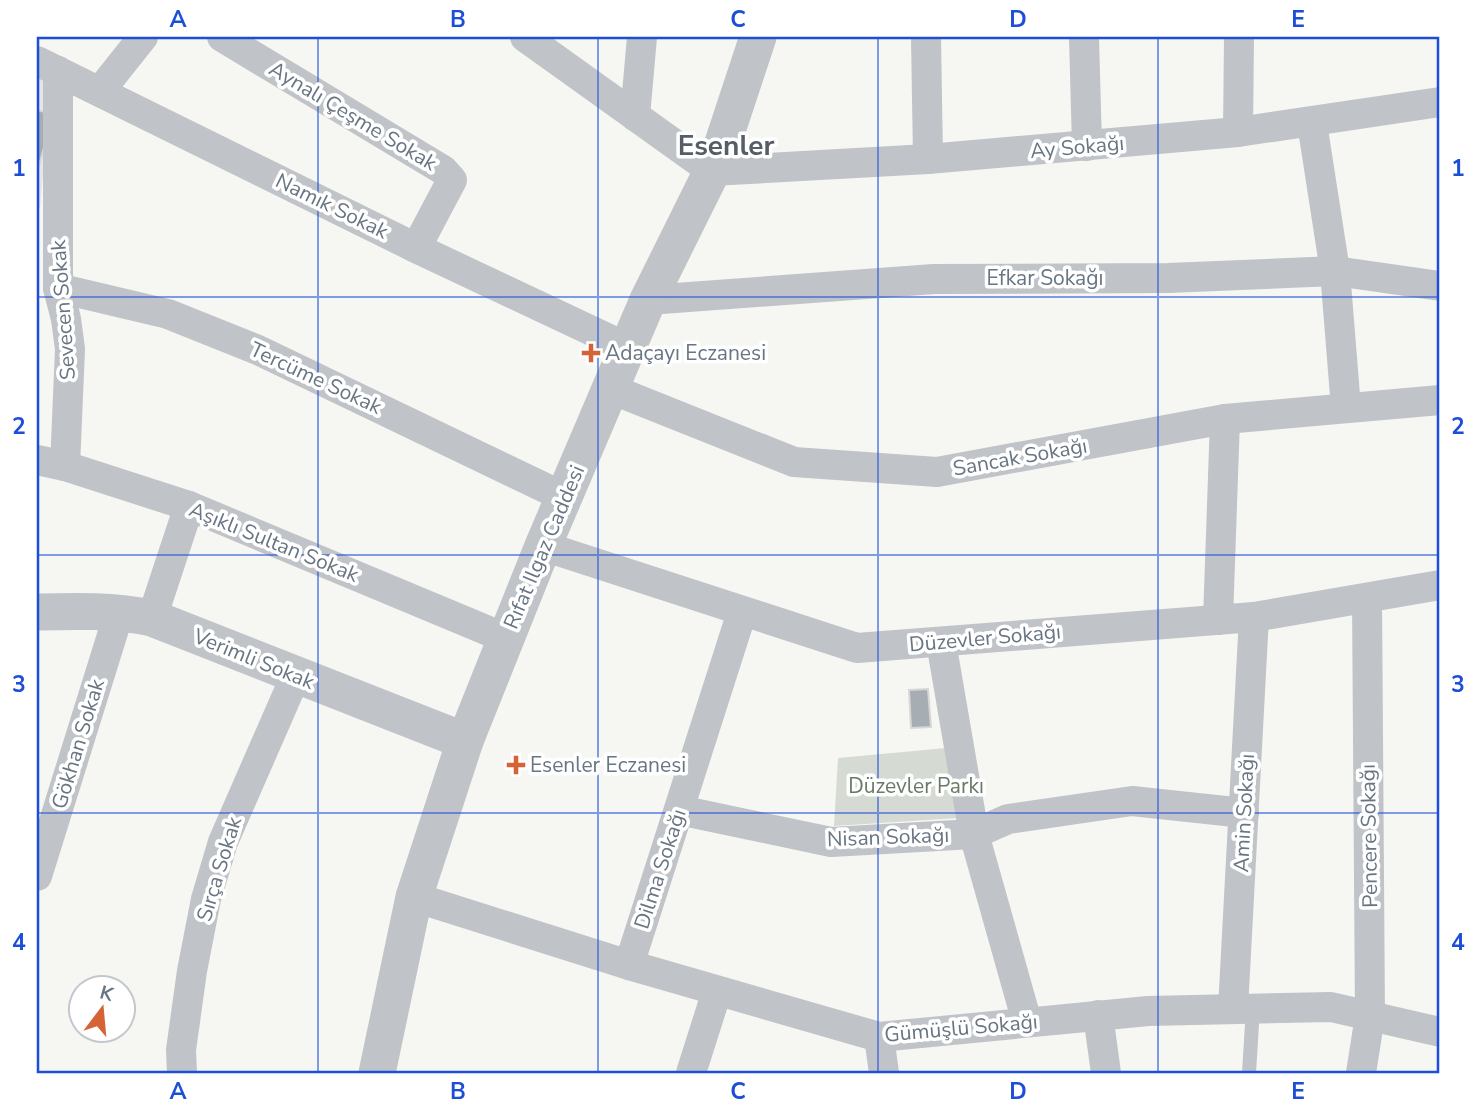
<svg xmlns="http://www.w3.org/2000/svg" width="1477" height="1110" font-family="'Nunito Sans',sans-serif">
<style>
.built{fill:#e4e5e4}
.green{fill:#d5dbd3}
.building{fill:#a6adb3;stroke:#d7d8d6;stroke-width:2}
.lines{fill:none;stroke-linecap:round;stroke-linejoin:round}
.service{stroke:#c0c3c7;stroke-width:14}
.minor{stroke:#c0c3c7;stroke-width:30}
.tertiary{stroke:#c0c3c7;stroke-width:37}
.grid{fill:none;stroke:#1d4ed8;stroke-width:2;stroke-opacity:0.55}
.poi-dot{fill:#d56335;stroke:#fff;stroke-width:2.5}
.labels{text-anchor:middle;dominant-baseline:central;stroke-width:7;stroke-linejoin:round;paint-order:stroke}
.street-label{font-size:21px;fill:#687582;stroke:#fff}
.poi-label{font-size:21px;fill:#687582;stroke:#fff;text-anchor:start}
.park-label{font-size:21px;fill:#697966;stroke:#fff}
.district-label{font-size:28px;font-weight:bold;fill:#555e67;stroke:#fff}
.neatline{fill:none;stroke:#1d4ed8;stroke-width:2.5}
.grid-label{font-size:23px;text-anchor:middle;font-weight:bold;fill:#1d4ed8}
</style>
<rect width="100%" height="100%" fill="#f6f6f3"/>
<path class="built" d="M37 71 51 77 40 209 37 208Z"/>
<path class="green" d="M946 748 958 818 834 826 838 758Z"/>
<g class="building">
<path d="M37 110 53 114 37 173Z"/>
<path d="M928 689 931 727 911 728 909 690Z"/>
</g>
<g class="lines">
<path class="service" d="M1249 1073 1253 1008"/>
<g class="minor">
<path d="M222 37 443 170 452 180 416 248"/>
<path d="M525 37 712 171 928 159 1238 132 1440 102"/>
<path d="M926 37 928 159"/>
<path d="M1084 37 1087 146"/>
<path d="M37 61 416 248 628 348"/>
<path d="M58 71V288L66 319 70 349 65 466"/>
<path d="M100 91 143 37"/>
<path d="M635 116 642 37"/>
<path d="M1312 123 1335 271 1346 408"/>
<path d="M1238 132 1239 37"/>
<path d="M58 288 168 314 258 350 564 497"/>
<path d="M648 300 934 279 1168 278 1335 271 1440 286"/>
<path d="M611 389 794 462 937 472 1225 419 1440 400"/>
<path d="M37 460 65 466 189 506 505 638"/>
<path d="M543 546 857 648 1254 617 1440 585"/>
<path d="M152 618 189 506"/>
<path d="M1218 620 1225 419"/>
<path d="M941 642 974 834 1027 1022"/>
<path d="M679 810 831 842 974 834 1008 819 1132 801 1244 813"/>
<path d="M37 876 119 613"/>
<path d="M414 897 629 965 879 1037 1148 1011 1331 1007 1440 1032"/>
<path d="M629 965 742 612"/>
<path d="M1233 1009 1254 617"/>
<path d="M1098 1015 1106 1073"/>
<path d="M879 1037 884 1073"/>
<path d="M182 1073 181 1050 192 971 206 899 223 842 296 675"/>
<path d="M691 1073 717 991"/>
<path d="M1361 1073 1370 1016 1367 598"/>
</g>
<g class="tertiary">
<path d="M37 612C75 611 114 610 152 618L465 741"/>
<path d="M377 1073 414 897 465 741 543 546 648 300 717 161 758 37"/>
</g>
</g>
<path class="grid" d="M318 37V1073M598 37V1073M878 37V1073M1158 37V1073M37 297H1440M37 555H1440M37 813H1440"/>
<g class="poi-dot">
<path d="M587.5 342.5h7v7h7v7h-7v7h-7v-7h-7v-7h7z"/>
<path d="M512.5 754.5h7v7h7v7h-7v7h-7v-7h-7v-7h7z"/>
</g>
<g class="labels">
<g class="street-label">
<text transform="translate(353 116) rotate(31)">Aynalı Çeşme Sokak</text>
<text transform="translate(1077 147) rotate(-5)">Ay Sokağı</text>
<text transform="translate(332 206) rotate(26)">Namık Sokak</text>
<text x="1045" y="278">Efkar Sokağı</text>
<text transform="translate(63 310) rotate(-94)">Sevecen Sokak</text>
<text transform="translate(316 378) rotate(25)">Tercüme Sokak</text>
<text transform="translate(1020 457) rotate(-10)">Sancak Sokağı</text>
<text transform="translate(274 542) rotate(22)">Aşıklı Sultan Sokak</text>
<text transform="translate(544 547) rotate(-67)">Rıfat Ilgaz Caddesi</text>
<text transform="translate(985 638) rotate(-5)">Düzevler Sokağı</text>
<text transform="translate(254 659) rotate(22)">Verimli Sokak</text>
<text transform="translate(78 744) rotate(-73)">Gökhan Sokak</text>
<text transform="translate(1244 813) rotate(-87)">Amin Sokağı</text>
<text transform="translate(1369 836) rotate(-91)">Pencere Sokağı</text>
<text transform="translate(888 837) rotate(-2)">Nisan Sokağı</text>
<text transform="translate(219 869) rotate(-73)">Sırça Sokak</text>
<text transform="translate(660 869) rotate(-72)">Dilma Sokağı</text>
<text transform="translate(961 1028) rotate(-5)">Gümüşlü Sokağı</text>
</g>
<g class="poi-label">
<text x="605" y="353">Adaçayı Eczanesi</text>
<text x="530" y="765">Esenler Eczanesi</text>
</g>
<g class="park-label">
<text x="916" y="786">Düzevler Parkı</text>
</g>
<g class="district-label">
<text x="726" y="146">Esenler</text>
</g>
</g>
<rect width="1477" height="1110" fill="none" stroke="#ffffff" stroke-width="77"/>
<g transform="translate(102 1009) rotate(16)"><circle r="33" fill="#ffffff" stroke="#c3c8cd" stroke-width="2"/>
<path d="M0-5L12 26L0 18L-12 26Z" fill="#d56335"/>
<text y="-10" font-size="19" font-weight="bold" text-anchor="middle" fill="#687582">K</text>
</g>
<rect x="38" y="38" width="1400" height="1034" class="neatline"/>
<g class="grid-label">
<text x="178" y="27">A</text>
<text x="458" y="27">B</text>
<text x="738" y="27">C</text>
<text x="1018" y="27">D</text>
<text x="1298" y="27">E</text>
<text x="19" y="176">1</text>
<text x="1458" y="176">1</text>
<text x="19" y="434">2</text>
<text x="1458" y="434">2</text>
<text x="19" y="692">3</text>
<text x="1458" y="692">3</text>
<text x="19" y="950">4</text>
<text x="1458" y="950">4</text>
<text x="178" y="1099">A</text>
<text x="458" y="1099">B</text>
<text x="738" y="1099">C</text>
<text x="1018" y="1099">D</text>
<text x="1298" y="1099">E</text>
</g>
</svg>
